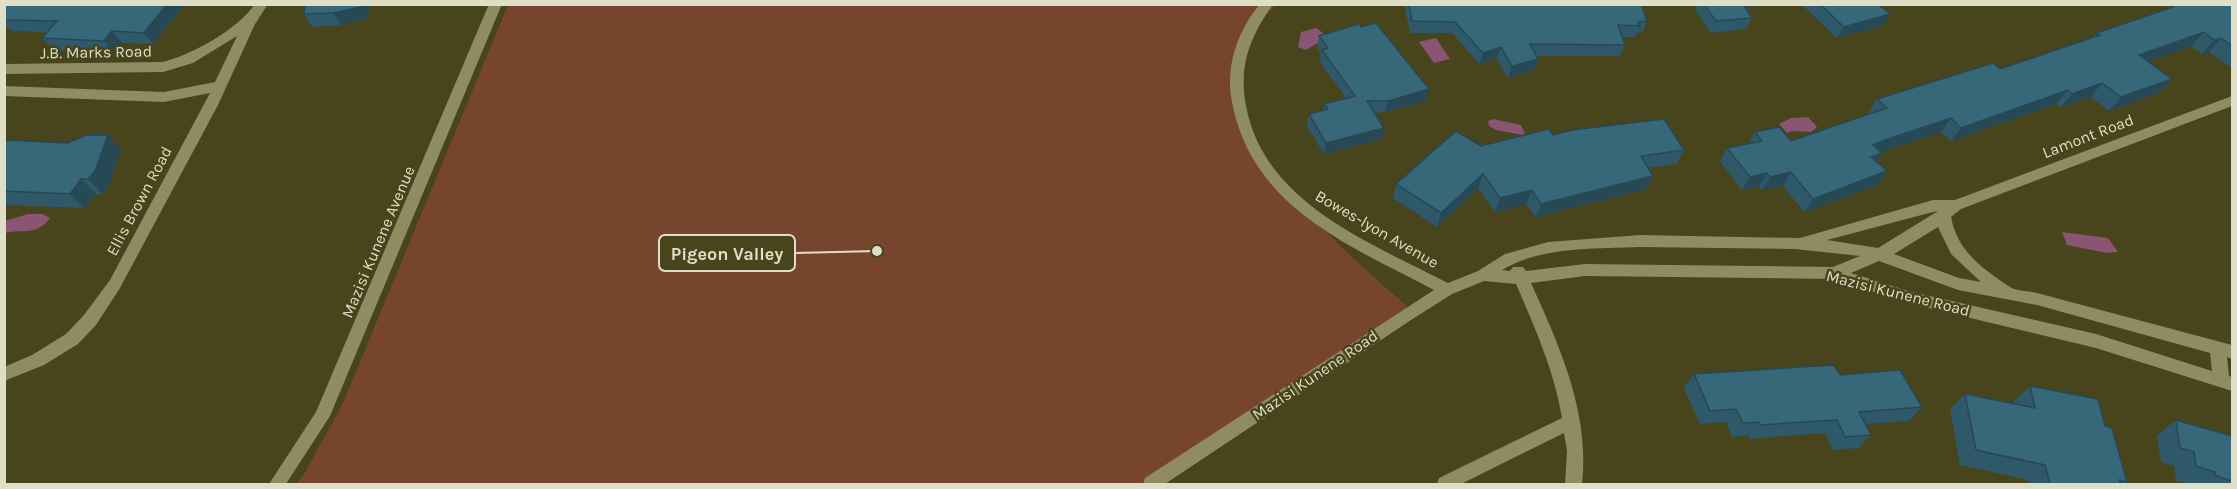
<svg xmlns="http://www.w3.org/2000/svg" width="2237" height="489" font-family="Karla,sans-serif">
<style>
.green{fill:#77452e}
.water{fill:#8a5473}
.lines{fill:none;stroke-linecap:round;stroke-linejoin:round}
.minor{fill:#8f8c61;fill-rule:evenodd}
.wall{fill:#2f5969}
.shaded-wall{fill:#264955}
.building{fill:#37687a;stroke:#264955;stroke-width:1.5}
.labels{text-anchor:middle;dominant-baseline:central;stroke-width:5;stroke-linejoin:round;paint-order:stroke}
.street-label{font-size:16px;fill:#dfdec7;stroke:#48441b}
.leader{fill:none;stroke:#dfdec7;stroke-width:2}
.callout-dot{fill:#dfdec7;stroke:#48441b;stroke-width:2}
.callout{fill:#48441b;stroke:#dfdec7;stroke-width:2}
.callout-label{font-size:18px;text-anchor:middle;font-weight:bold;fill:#dfdec7}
</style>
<rect width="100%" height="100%" fill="#48441b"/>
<path class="green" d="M508 5H1276C1265 15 1250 33 1245 49 1234 86 1253 145 1276 175 1315 227 1367 271 1416 314L1158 484H295L303 476 343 403Z"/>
<g class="water">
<path d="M1316 28 1323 33 1321 41 1306 50 1298 47 1301 32Z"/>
<path d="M1436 38 1450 59 1434 63 1419 42Z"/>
<path d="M1808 117 1817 127 1811 132 1793 131 1787 133 1779 124 1791 118Z"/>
<path d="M1493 119 1521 125 1525 134 1523 135 1496 130 1489 126 1488 121Z"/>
<path d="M28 214H43L50 218C35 237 24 228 5 233V221Z"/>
<path d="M2062 232 2108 238 2118 252 2107 253 2067 245Z"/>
</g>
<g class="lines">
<g class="minor">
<path d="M255 4H268L255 24 218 105 120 288 96 325 78 344 44 365 4 381V367L32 355 66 334 84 315 110 280 210 93 164 102 4 96V86L164 92 215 82 237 36 193 63 163 72 4 74V64L163 62C193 54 237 30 255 4Z"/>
<path d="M489 4H502L330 416 286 484H269L316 412Z"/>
<path d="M1260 4H1273C1247 41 1237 71 1248 115 1271 206 1373 244 1448 283L1478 271 1505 254 1548 242 1640 235 1800 238 1933 200H1955L2232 96V106L1961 209 1951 217C1957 251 1983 269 2010 287 2016 291 2029 291 2037 293L2232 345V359L2227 357 2229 376 2232 377V391L2096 348 1908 303 1833 279 1585 276 1531 283C1560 347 1590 413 1582 484H1565L1567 451 1564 433 1461 484H1437L1439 478 1562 418C1554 370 1535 328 1516 284L1484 281 1452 294 1408 322 1165 484H1143L1145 478 1434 290C1349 245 1252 208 1232 102 1225 68 1237 31 1260 4ZM1938 211 1878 248 1827 240 1933 212ZM1938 227 1951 254 1981 282 1959 278 1894 254ZM1640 247 1795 249 1860 256 1833 267 1585 264 1526 271 1523 267H1513L1510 271 1502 270C1541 246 1595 249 1640 247ZM1879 261 1958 290 2037 305 2210 353 2212 371 2096 334 1908 291 1851 273Z"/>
</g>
</g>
<g class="wall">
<path d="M4 4H185L153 44 122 43 113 52 53 50 42 38 47 32 12 31 7 27 4 26Z"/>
<path d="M305 4H369L368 19 341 25 312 27 304 14Z"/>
<path d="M1404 4H1641L1647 21 1643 32 1636 33 1635 37H1622L1625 45 1620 56H1537L1538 59 1534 70 1508 78 1497 59 1479 64 1452 33H1410Z"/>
<path d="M1697 4H1763L1746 9 1752 18 1746 29 1711 33 1695 10Z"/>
<path d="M1801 4H1878L1883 26 1837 38Z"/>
<path d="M2173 4H2232V68L2209 52 2202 54 2191 46 2148 61 2172 79 2160 92 2109 111 2091 97 2061 107 2056 104 1951 141 1941 132 1881 152 1882 153 1877 162 1878 185 1804 212 1783 186 1762 190 1759 187 1742 190 1720 161 1727 148 1749 143 1755 132 1791 141 1869 114 1868 113 1877 99 2000 69 2092 38 2096 33 2170 9Z"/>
<path d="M1319 36 1426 101 1385 112 1374 113 1382 139 1324 154 1307 126 1309 114 1323 111 1324 104 1346 98 1320 62 1321 53 1317 48Z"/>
<path d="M4 140 121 150 109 186 103 194H96L84 208 4 205Z"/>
<path d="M1481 146 1684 150 1677 164 1648 168 1653 176 1646 189 1536 217 1526 204 1495 212 1478 188 1437 227 1393 198 1396 184Z"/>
<path d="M1694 374 1840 375 1922 407 1909 421 1866 424 1871 435 1859 448 1833 450 1825 433 1750 439 1748 435 1732 437 1726 422 1700 424 1684 388Z"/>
<path d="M2030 386 2105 426 2127 482 2124 484H2029L2028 480 1960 465 1950 409 1965 394 2014 404V401Z"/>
<path d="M2176 420 2232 436V484H2189L2176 481 2174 466 2161 462 2157 435Z"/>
</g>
<g class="shaded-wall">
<path d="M167 4H185L153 44 144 33Z"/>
<path d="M361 4H369L368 19 341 25 333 13Z"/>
<path d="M1737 4H1763L1734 11Z"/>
<path d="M1890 14 1883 26 1837 38 1844 27Z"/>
<path d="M112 31 122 43 113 52 104 41Z"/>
<path d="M2204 32 2191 46 2128 69 2139 55Z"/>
<path d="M2221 38 2209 52 2202 54 2214 40Z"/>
<path d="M1501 47 1497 59 1479 64 1483 53Z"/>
<path d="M1538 59 1534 70 1508 78 1512 66Z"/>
<path d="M2172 79 2160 92 2109 111 2121 97Z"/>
<path d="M2102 83 2091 97 2061 107 2072 94Z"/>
<path d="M1429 89 1426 101 1385 112 1388 101Z"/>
<path d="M2068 90 2056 104 1951 141 1961 128Z"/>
<path d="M1951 118 1941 132 1876 154 1873 145Z"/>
<path d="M1384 128 1382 139 1324 154 1326 143Z"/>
<path d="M108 135 121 150 109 186 103 194 88 179Z"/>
<path d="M1882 153 1873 167 1871 157Z"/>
<path d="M1887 171 1878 185 1804 212 1813 199Z"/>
<path d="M1791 172 1783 186 1762 190 1770 177Z"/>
<path d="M1767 173 1759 187 1742 190 1750 177Z"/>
<path d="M1483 174 1478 188 1437 227 1441 213Z"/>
<path d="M1653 176 1646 189 1536 217 1541 204Z"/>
<path d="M81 179 96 194 84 208 70 194Z"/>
<path d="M1532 190 1526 204 1495 212 1500 198Z"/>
</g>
<g class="building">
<path d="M4 4H167L144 33 112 31 104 41 42 38 57 21 4 20Z"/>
<path d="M305 4H361V7L333 13 304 14Z"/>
<path d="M1409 4H1641L1647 21 1638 22 1640 26 1618 25 1625 45 1530 44 1538 59 1512 66 1501 47 1483 53 1455 22 1412 21Z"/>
<path d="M1704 4H1743L1752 18 1716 21Z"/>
<path d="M1820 4H1878L1890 14 1844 27Z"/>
<path d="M2175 4H2232V46L2221 38 2214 40 2204 32 2139 55 2172 79 2121 97 2102 83 2072 94 2068 90 1961 128 1951 118 1885 140 1873 145 1882 153 1871 157 1887 171 1813 199 1791 172 1770 177 1767 173 1750 177 1727 148 1762 141 1755 132 1779 127 1791 141 1887 108 1877 99 1993 63 2000 69 2100 35 2096 33 2173 7Z"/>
<path d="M1376 23 1429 89 1388 101H1367L1384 128 1326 143 1309 114 1328 109 1324 104 1355 96 1322 50 1328 48 1319 36 1359 24 1361 27Z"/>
<path d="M1664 119 1684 150 1641 156 1653 176 1541 204 1532 190 1500 198 1483 174 1441 213 1396 184 1456 131 1481 146 1549 129 1553 135 1572 130Z"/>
<path d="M86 135H108L95 171 88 179H81L70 194 4 191V140L68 143Z"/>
<path d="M1834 365 1840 375 1900 370 1922 407 1859 412 1871 435 1845 437 1837 420 1760 425 1759 422 1743 423 1736 409 1710 411 1694 374Z"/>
<path d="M2030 386 2098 399 2105 426 2112 428 2127 482 2119 480 2120 484H2050L2045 465 1976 450 1965 394 2035 408Z"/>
<path d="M2176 420 2232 436V481L2216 476 2215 472 2196 466 2194 452 2180 448Z"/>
</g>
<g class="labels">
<g class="street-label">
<text transform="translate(96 52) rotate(-1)">J.B. Marks Road</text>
<text transform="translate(2088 136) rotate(-21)">Lamont Road</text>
<text transform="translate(139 201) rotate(-62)">Ellis Brown Road</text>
<text transform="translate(1377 229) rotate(30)">Bowes-lyon Avenue</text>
<text transform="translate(378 242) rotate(-67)">Mazisi Kunene Avenue</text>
<text transform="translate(1898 293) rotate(14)">Mazisi Kunene Road</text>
<text transform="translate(1315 375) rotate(-34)">Mazisi Kunene Road</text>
</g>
</g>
<path class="leader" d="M877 251L795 253"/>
<circle class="callout-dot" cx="877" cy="251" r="6"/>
<rect class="callout" x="659" y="235" width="136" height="36" rx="6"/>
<g class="callout-label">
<text x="727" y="260">Pigeon Valley</text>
</g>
<rect width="2237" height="489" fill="none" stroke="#dfdec7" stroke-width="12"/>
</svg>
